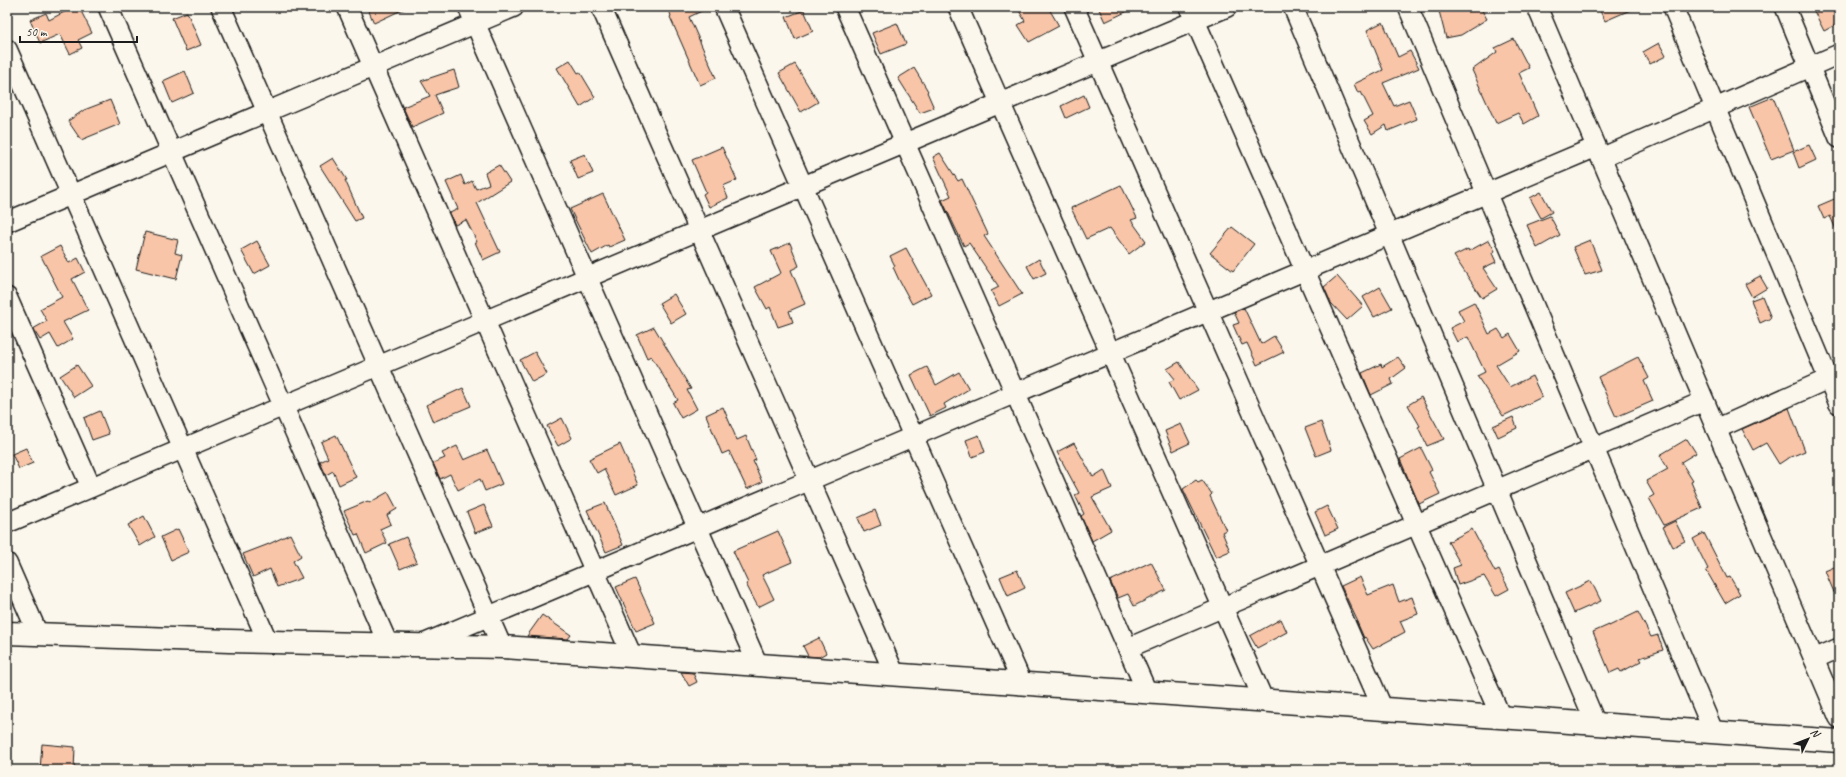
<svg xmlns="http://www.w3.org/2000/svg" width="1846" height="777" font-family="Caveat,sans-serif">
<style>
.building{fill:#f8c5a8;stroke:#1c1c1c}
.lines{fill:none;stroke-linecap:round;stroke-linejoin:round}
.minor-casing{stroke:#1c1c1c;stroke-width:22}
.tertiary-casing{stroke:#1c1c1c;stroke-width:25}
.minor{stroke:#fbf7ec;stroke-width:19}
.tertiary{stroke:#fbf7ec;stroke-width:22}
</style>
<rect width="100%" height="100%" fill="#fbf7ec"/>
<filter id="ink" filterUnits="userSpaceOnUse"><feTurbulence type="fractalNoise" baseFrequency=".025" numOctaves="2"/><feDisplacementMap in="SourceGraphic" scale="8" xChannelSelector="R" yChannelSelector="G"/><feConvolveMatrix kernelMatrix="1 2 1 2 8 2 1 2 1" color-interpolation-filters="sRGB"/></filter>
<g filter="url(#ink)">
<g class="building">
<path d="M74 7H79L92 33 78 40 82 48 70 54 60 34 40 43 30 20 46 13 49 20Z"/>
<path d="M367 7H408L374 23Z"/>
<path d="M668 7H710L689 17 716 78 700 85 670 17 671 16Z"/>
<path d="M1017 7H1048L1059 26 1029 42 1018 25 1025 21Z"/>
<path d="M1098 7H1136L1105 22Z"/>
<path d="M1438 7H1480L1487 19 1461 35 1446 38Z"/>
<path d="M1598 7H1637L1605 21Z"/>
<path d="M1820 7H1839V23L1824 31 1814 11Z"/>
<path d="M804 10 813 31 795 39 786 17Z"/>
<path d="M187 12 201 45 186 51 172 18Z"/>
<path d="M1383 22 1398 57 1410 51 1419 68 1383 83 1394 106 1409 100 1417 119 1388 131 1386 125 1372 134 1364 121 1373 116 1361 92 1358 93 1354 84 1383 70 1367 30Z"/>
<path d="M897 23 906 44 881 54 872 33Z"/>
<path d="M1514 39 1529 68 1519 73 1538 116 1524 124 1518 113 1496 123 1472 70 1497 52 1495 48Z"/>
<path d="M1659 43 1666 56 1650 64 1643 52Z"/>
<path d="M570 60 578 73 580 72 595 97 580 107 557 68Z"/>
<path d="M795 64 818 102 801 112 779 73Z"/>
<path d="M914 68 928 91 927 92 934 108 920 113 898 78Z"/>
<path d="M454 70 459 87 435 95 443 113 412 127 403 107 430 96 421 81Z"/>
<path d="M185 71 194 93 172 103 163 81Z"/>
<path d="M1084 95 1089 107 1066 118 1061 106Z"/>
<path d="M1773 97 1794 150 1771 159 1749 107Z"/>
<path d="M110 100 120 124 81 140 68 121 84 110Z"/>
<path d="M1809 145 1816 160 1799 168 1793 152Z"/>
<path d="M722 147 737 180 723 186 728 198 709 207 703 194 706 192 692 160Z"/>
<path d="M940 153 958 181 962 179 988 234 984 236 1022 294 999 306 991 291 999 287 969 243 964 246 942 200 951 196 933 157Z"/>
<path d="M585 154 593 173 578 179 570 160Z"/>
<path d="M333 158 347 180H345L362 218 355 221 320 166Z"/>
<path d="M499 165 510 182 477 203 500 252 483 260 475 242H477L466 220 455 225 452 218 450 213 458 209 446 182 461 175 465 185 472 181 476 189 489 184 485 173Z"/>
<path d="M1121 185 1137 218 1131 220 1146 241 1129 254 1110 228 1086 239 1071 208Z"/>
<path d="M1541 192 1552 212 1541 218 1530 198Z"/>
<path d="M603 194 625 240 609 247 608 245 592 254 570 209Z"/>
<path d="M1839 197V236L1830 216 1824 219 1818 206Z"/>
<path d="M1550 216 1560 235 1537 248 1527 225Z"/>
<path d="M1232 227 1254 244 1233 271 1210 253Z"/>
<path d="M145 232 178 240 175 253 182 255 176 279 136 269Z"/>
<path d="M1489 240 1495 251 1492 253 1496 262 1483 268 1497 289 1482 298 1454 256 1468 249 1469 251Z"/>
<path d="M1590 240 1602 270 1585 275 1573 247Z"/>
<path d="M257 241 270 265 254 274 241 250Z"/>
<path d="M790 243 799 266 791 270 805 304 789 311 793 322 778 327 770 307 767 309 755 287 781 273 771 251Z"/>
<path d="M60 246 69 263 78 258 85 272 72 279 88 310 63 322 73 339 58 348 50 334 40 340 33 329 47 321 40 309 62 297 41 256Z"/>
<path d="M906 248 931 294 912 304 899 280 893 267 895 266 890 256Z"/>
<path d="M1039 259 1046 273 1034 279 1027 266Z"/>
<path d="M1337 276 1363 306 1347 320 1331 303 1324 287Z"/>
<path d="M1760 276 1767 288 1752 297 1745 284Z"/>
<path d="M1380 287 1392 308 1374 317 1363 297Z"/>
<path d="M674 294 686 314 671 323 659 303Z"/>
<path d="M1762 296 1771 318 1760 323 1751 300Z"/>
<path d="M1474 302 1489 334 1498 329 1504 338 1510 334 1520 351 1496 365 1510 387 1532 376 1542 397 1503 416 1477 376 1485 372 1468 337 1457 342 1450 328 1464 321 1458 310Z"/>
<path d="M1244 308 1261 344 1274 336 1284 352 1257 365 1247 343 1242 345 1233 325 1239 323 1234 312Z"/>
<path d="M654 327 691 389 687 390 697 409 681 418 673 403 678 400 651 356 647 358 637 335Z"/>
<path d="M535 352 547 374 532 382 520 360Z"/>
<path d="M1398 357 1406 368 1391 379 1393 384 1371 395 1362 373 1381 364 1382 367Z"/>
<path d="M1638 357 1649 378 1644 381 1653 401 1616 417 1598 377Z"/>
<path d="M1179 362 1198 390 1179 400 1169 382 1175 379 1167 369Z"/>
<path d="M77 365 91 386 74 397 60 376Z"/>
<path d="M927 367 936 385 959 372 969 389 944 404 946 408 930 416 911 375Z"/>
<path d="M463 388 471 406 433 422 426 405Z"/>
<path d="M1421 397 1444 439 1427 446 1418 427 1420 426 1408 405Z"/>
<path d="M723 407 737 440 746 436 756 460 753 461 762 482 747 489 729 451 722 454 706 415Z"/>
<path d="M1789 408 1805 451 1788 458 1779 464 1766 443 1753 450 1742 429Z"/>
<path d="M100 411 109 434 92 440 84 418Z"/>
<path d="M1513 417 1517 428 1498 437 1493 426Z"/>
<path d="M562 418 572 438 558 446 547 426Z"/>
<path d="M1321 422 1331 450 1316 456 1305 428Z"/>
<path d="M1181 424 1190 443 1173 451 1165 431Z"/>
<path d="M336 435 356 477 339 485 333 471 326 475 320 462 328 458 321 442Z"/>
<path d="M979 435 985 452 972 457 966 440Z"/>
<path d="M1687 439 1696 453 1681 462 1693 481 1691 482 1702 508 1664 525 1649 498 1654 495 1646 481 1668 469 1660 455Z"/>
<path d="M1074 443 1093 477 1104 470 1112 488 1092 497 1111 530 1092 541 1081 516 1084 514 1075 495 1079 493 1057 452Z"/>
<path d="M620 444 638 485 616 495 604 469 597 473 589 459Z"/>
<path d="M457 446 464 460 487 450 502 484 485 491 480 479 458 490 450 474 440 479 433 463 445 458 442 453Z"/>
<path d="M26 448 33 463 19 469 12 454Z"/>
<path d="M1421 448 1432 470 1429 472 1440 494 1419 504 1400 459Z"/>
<path d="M1196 480 1198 482 1202 480 1212 494 1210 496 1226 530 1222 532 1230 551 1216 557 1183 489Z"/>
<path d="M388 492 397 509 387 515 391 524 380 529 387 543 366 553 358 534 355 535 344 511 368 501 369 503Z"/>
<path d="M605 503 623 545 606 552 587 510Z"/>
<path d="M484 505 493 526 475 533 467 512Z"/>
<path d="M1327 506 1338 529 1325 535 1315 512Z"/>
<path d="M875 510 881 525 864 532 858 518Z"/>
<path d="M144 516 155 537 140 546 128 525Z"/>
<path d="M1675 521 1685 541 1673 547 1663 527Z"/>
<path d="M178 529 189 552 171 560 161 537Z"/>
<path d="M1472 529 1495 572 1499 570 1509 589 1496 596 1484 576 1458 585 1453 568 1461 565 1448 542Z"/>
<path d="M778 531 792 562 762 575 774 599 758 607 746 584 748 583 733 551Z"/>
<path d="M1704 533 1727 578 1730 577 1740 594 1725 603 1706 570 1708 569 1693 539Z"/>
<path d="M290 534 301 556 293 561 302 578 277 587 270 569 253 577 243 554 269 544Z"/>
<path d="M406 537 417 562 400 569 389 544Z"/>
<path d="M1151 562 1166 590 1134 606 1128 594 1118 598 1110 581Z"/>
<path d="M1839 565V604L1825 571Z"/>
<path d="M1017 570 1025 588 1008 596 1000 577Z"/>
<path d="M1360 577 1368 595 1393 585 1399 602 1412 597 1418 614 1400 621 1405 632 1373 649 1365 637 1364 638 1357 622H1358L1341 586Z"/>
<path d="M635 579 655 623 636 631 616 587Z"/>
<path d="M1591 581 1601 601 1574 613 1565 593Z"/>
<path d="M1638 612 1651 637 1658 635 1663 650 1640 658 1642 661 1621 672 1619 669 1610 673 1593 632 1609 625V626Z"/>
<path d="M542 615 571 635 568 639 527 636Z"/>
<path d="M1281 619 1287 632 1257 648 1250 636Z"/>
<path d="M819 638 826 653 819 657 808 656 803 646Z"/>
<path d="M681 672 693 673 697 682 689 686Z"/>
<path d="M42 744 75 747 74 770H40Z"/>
</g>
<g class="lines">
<g class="minor-casing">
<g id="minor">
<path d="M108 7 388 644"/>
<path d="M221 7 502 647"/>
<path d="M347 7 632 656"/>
<path d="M468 7 758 665"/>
<path d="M601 7 895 675"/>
<path d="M724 7 1022 683"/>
<path d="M845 7 1147 692"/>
<path d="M958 7 1264 701"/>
<path d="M1074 7 1383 709"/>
<path d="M1189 7 1501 717"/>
<path d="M1293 7 1596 724"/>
<path d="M1408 7 1714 733"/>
<path d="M1537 7 1839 718"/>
<path d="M1673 7 1839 404"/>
<path d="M1785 7 1839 138"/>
<path d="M7 49 268 642"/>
<path d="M1601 158 1839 54"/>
<path d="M7 222 514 7"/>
<path d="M7 297 91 487"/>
<path d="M1716 429 1839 374"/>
<path d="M7 523 1227 7"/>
<path d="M7 563 38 634"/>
<path d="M421 645 1596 147"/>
<path d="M1128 648 1704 401"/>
<path d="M1814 659 1839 648"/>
</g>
</g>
<g class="tertiary-casing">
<path id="tertiary" d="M7 633 229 641 503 647 1839 741"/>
</g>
<use href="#minor" class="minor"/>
<use href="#tertiary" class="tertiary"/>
</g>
</g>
<rect width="1846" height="777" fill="none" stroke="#fbf7ec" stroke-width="24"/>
<rect x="12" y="12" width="1822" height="753" fill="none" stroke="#1c1c1c" stroke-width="1.5" filter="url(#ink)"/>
<g transform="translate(1808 739) rotate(47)" stroke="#fbf7ec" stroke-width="3" paint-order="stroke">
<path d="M0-3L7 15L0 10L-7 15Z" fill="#1c1c1c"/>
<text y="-6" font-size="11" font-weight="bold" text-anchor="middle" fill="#1c1c1c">N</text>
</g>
<path d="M20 36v6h117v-6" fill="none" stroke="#1c1c1c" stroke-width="2"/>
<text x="26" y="36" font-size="12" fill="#1c1c1c" stroke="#fbf7ec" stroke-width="3" paint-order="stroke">50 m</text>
</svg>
